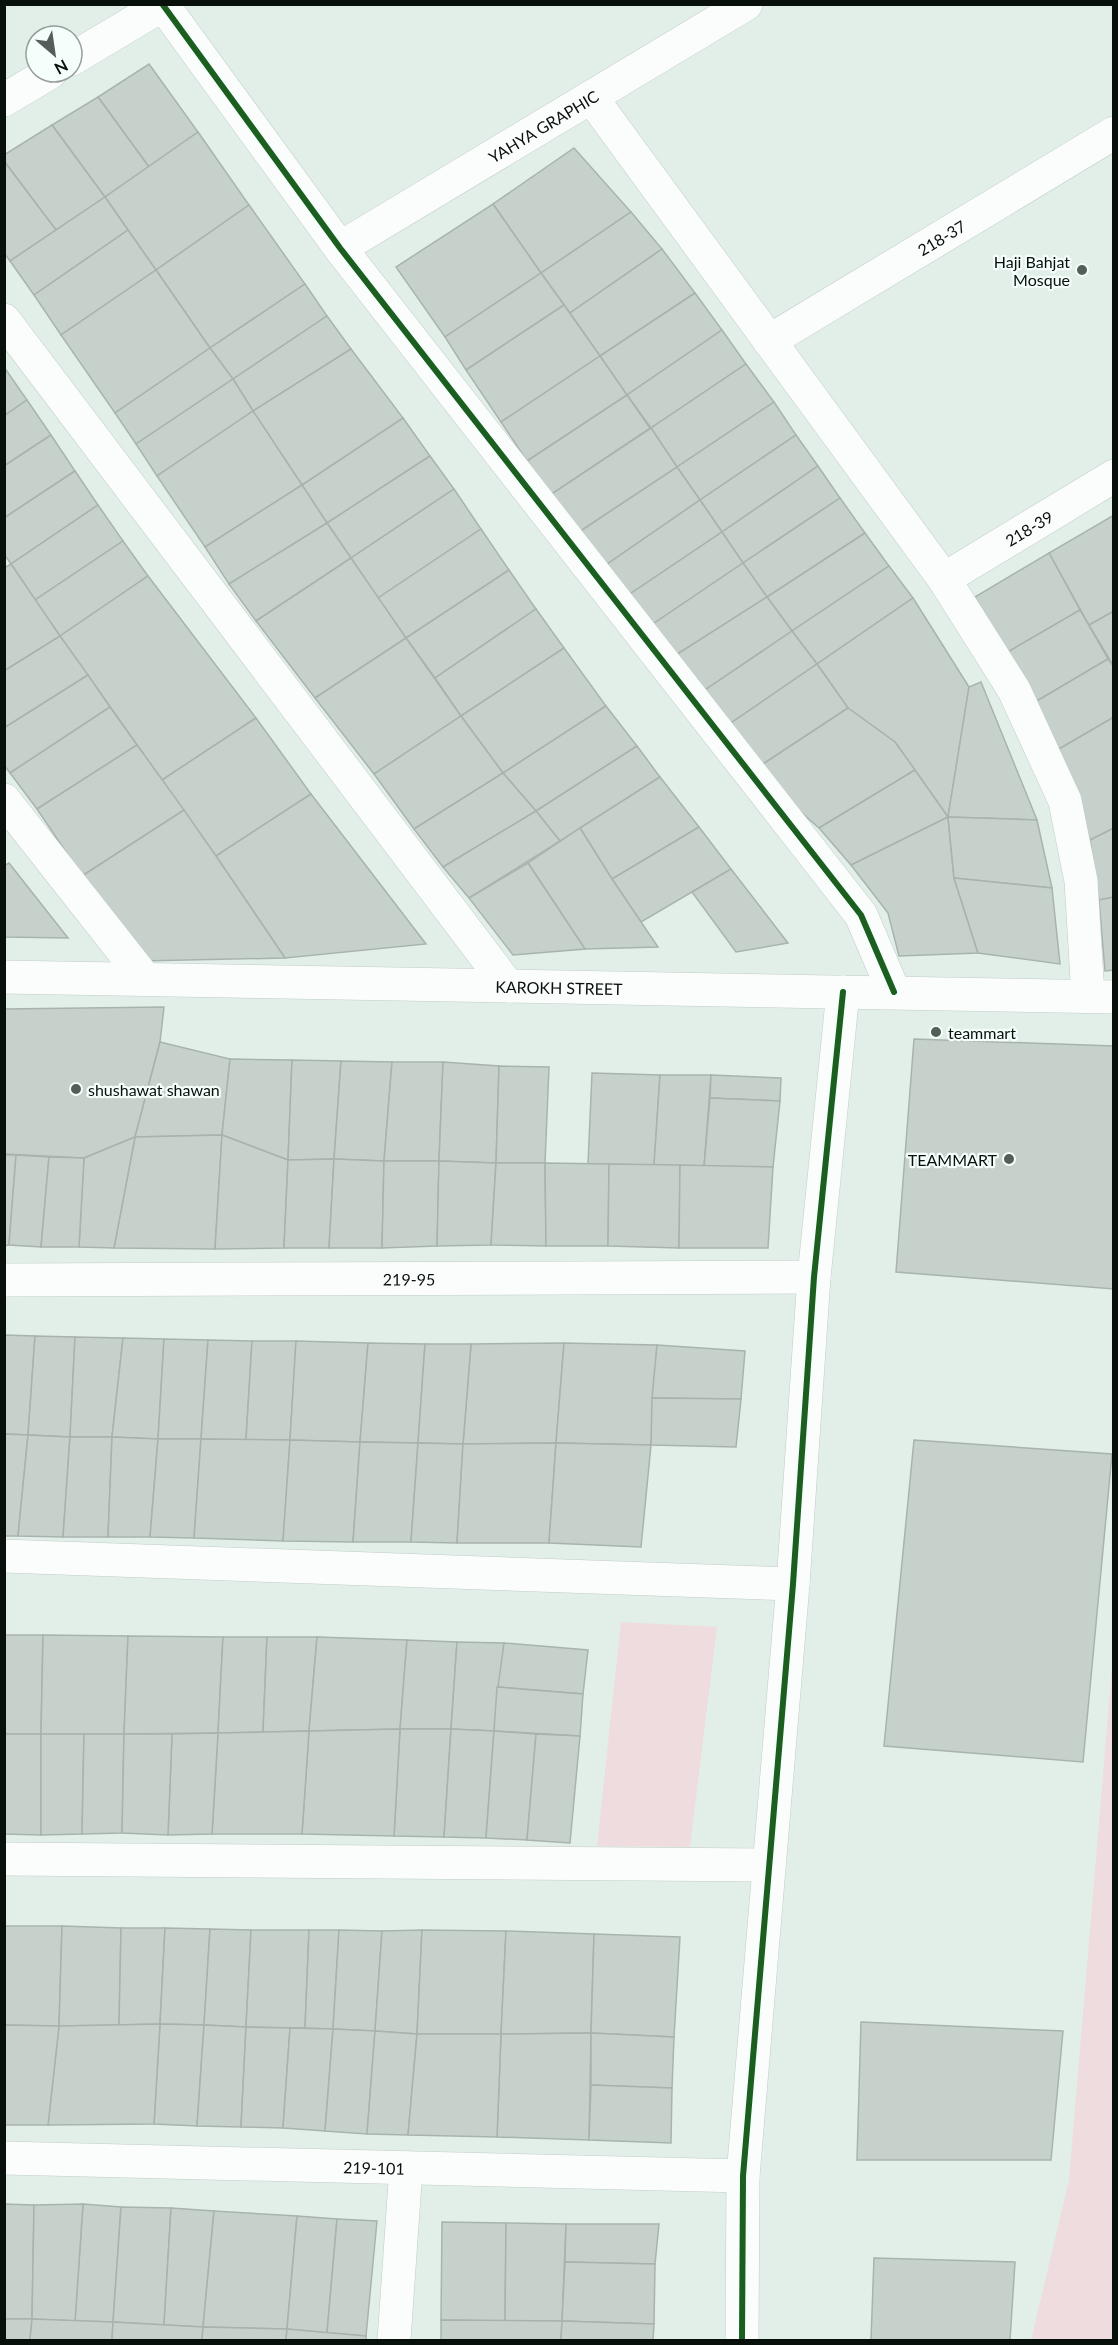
<svg xmlns="http://www.w3.org/2000/svg" width="1118" height="2345" font-family="Lato,sans-serif">
<style>
.green{fill:#eedcde}
.building{fill:#c7d1cc;stroke:#a9b3ae;stroke-width:1.5}
.lines{fill:none;stroke-linecap:round;stroke-linejoin:round}
.street-casing{stroke:#c1ccc7;stroke-width:34}
.secondary-casing{stroke:#c1ccc7;stroke-width:34}
.street{stroke:#fbfdfc;stroke-width:33}
.secondary{stroke:#fbfdfc;stroke-width:33}
.cycleway-casing{stroke:#f4fefa;stroke-width:10}
.cycleway{stroke:#1b5e20;stroke-width:6}
.poi-dot{fill:#545e59;stroke:#f4fefa;stroke-width:2}
.labels{text-anchor:middle;dominant-baseline:central;stroke-width:4.5;stroke-linejoin:round;paint-order:stroke}
.street-label{font-size:16px;fill:#08100c;stroke:#f4fefa}
.poi-label{font-size:16px;fill:#08100c;stroke:#f4fefa;text-anchor:end}
</style>
<rect width="100%" height="100%" fill="#e2efe9"/>
<g class="green">
<path d="M621 1622 717 1627 690 1847 597 1846Z"/>
<path d="M1113 1656V2340H1031L1069 2180Z"/>
</g>
<g class="building">
<path d="M149 64 198 132 149 167 98 97Z"/>
<path d="M98 97 149 167 105 197 52 125Z"/>
<path d="M52 125 105 197 56 230 4 161V155Z"/>
<path d="M198 132 249 205 156 270 105 197Z"/>
<path d="M574 148 631 212 541 273 493 204Z"/>
<path d="M4 161 56 230 10 261 4 253Z"/>
<path d="M105 197 128 230 34 295 10 261Z"/>
<path d="M493 204 541 273 445 337 396 267Z"/>
<path d="M249 205 305 284 210 348 156 270Z"/>
<path d="M631 212 662 249 570 313 541 273Z"/>
<path d="M128 230 156 270 61 335 34 295Z"/>
<path d="M662 249 695 293 600 356 570 313Z"/>
<path d="M156 270 210 348 115 413 61 335Z"/>
<path d="M541 273 564 305 466 370 445 337Z"/>
<path d="M305 284 327 316 233 379 210 348Z"/>
<path d="M695 293 722 330 627 395 600 356Z"/>
<path d="M564 305 600 356 501 422 466 370Z"/>
<path d="M327 316 351 349 253 411 233 379Z"/>
<path d="M722 330 746 364 651 428 627 395Z"/>
<path d="M210 348 233 379 136 444 115 413Z"/>
<path d="M351 349 403 418 302 485 253 411Z"/>
<path d="M600 356 627 395 527 461 501 422Z"/>
<path d="M746 364 774 402 677 467 651 428Z"/>
<path d="M4 367 27 400 4 416Z"/>
<path d="M233 379 253 411 157 476 136 444Z"/>
<path d="M627 395 650 428 550 495 527 461Z"/>
<path d="M27 400 51 435 4 466V416Z"/>
<path d="M774 402 796 435 700 500 677 467Z"/>
<path d="M253 411 302 485 205 547 157 476Z"/>
<path d="M403 418 430 456 327 523 302 485Z"/>
<path d="M651 428 677 467 576 534 550 495Z"/>
<path d="M51 435 75 471 4 518V466Z"/>
<path d="M796 435 818 466 722 532 700 500Z"/>
<path d="M430 456 454 489 351 558 327 523Z"/>
<path d="M818 466 840 498 743 563 722 532Z"/>
<path d="M677 467 700 500 600 569 576 534Z"/>
<path d="M75 471 98 505 11 564 4 554V518Z"/>
<path d="M302 485 327 523 229 584 205 547Z"/>
<path d="M454 489 481 529 378 599 351 558Z"/>
<path d="M840 498 865 533 767 597 743 563Z"/>
<path d="M700 500 722 532 621 600 600 569Z"/>
<path d="M98 505 123 541 35 600 11 564Z"/>
<path d="M1114 515V611L1089 625 1049 553Z"/>
<path d="M327 523 351 558 256 621 229 584Z"/>
<path d="M481 529 509 570 406 638 378 598Z"/>
<path d="M722 532 743 563 641 632 621 600Z"/>
<path d="M865 533 889 566 792 631 767 597Z"/>
<path d="M123 541 148 576 60 636 35 600Z"/>
<path d="M1049 553 1080 610 1006 653 975 597Z"/>
<path d="M351 558 406 638 315 698 256 621Z"/>
<path d="M743 563 767 597 668 660 641 632Z"/>
<path d="M11 564 60 636 4 671V568Z"/>
<path d="M889 566 913 598 817 664 792 631Z"/>
<path d="M509 570 536 609 435 678 406 638Z"/>
<path d="M148 576 256 718 162 780 60 636Z"/>
<path d="M767 597 792 631 702 692 668 660Z"/>
<path d="M913 598 969 687 948 817 895 742 848 708 817 664Z"/>
<path d="M536 609 564 648 461 716 435 678Z"/>
<path d="M1080 610 1108 659 1035 702 1006 653Z"/>
<path d="M1114 611V667L1089 625Z"/>
<path d="M792 631 817 664 725 727 702 692Z"/>
<path d="M60 636 88 675 4 728V671Z"/>
<path d="M406 638 461 716 374 774 315 698Z"/>
<path d="M564 648 606 706 503 773 461 716Z"/>
<path d="M1108 659 1114 667V717L1059 749 1035 702Z"/>
<path d="M817 664 848 708 754 770 725 727Z"/>
<path d="M88 675 110 707 10 773 4 765V728Z"/>
<path d="M981 682 1037 820 948 817 969 687Z"/>
<path d="M606 706 637 746 536 811 503 773Z"/>
<path d="M110 707 137 745 37 809 10 773Z"/>
<path d="M848 708 895 742 915 770 819 828 754 770Z"/>
<path d="M461 716 503 773 414 829 374 774Z"/>
<path d="M1114 717V828L1090 840 1059 749Z"/>
<path d="M256 718 311 794 216 856 162 780Z"/>
<path d="M137 745 184 810 82 876 37 809Z"/>
<path d="M637 746 660 777 560 841 536 811Z"/>
<path d="M915 770 948 817 851 865 819 828Z"/>
<path d="M503 773 536 811 443 867 414 829Z"/>
<path d="M660 777 699 827 612 879 580 828Z"/>
<path d="M311 794 426 944 285 958 216 856Z"/>
<path d="M184 810 216 856 285 958 141 961 82 876Z"/>
<path d="M536 811 560 841 469 898 443 867Z"/>
<path d="M948 817 954 878 978 953 899 956 888 913 851 865Z"/>
<path d="M948 817 1037 820 1052 888 954 878Z"/>
<path d="M699 827 731 869 641 922 612 879Z"/>
<path d="M580 828 612 879 658 947 585 949 528 863Z"/>
<path d="M1114 828V897L1099 900 1090 840Z"/>
<path d="M9 863 68 938 4 937V866Z"/>
<path d="M528 863 585 949 513 955 469 898Z"/>
<path d="M731 869 788 943 736 952 692 892Z"/>
<path d="M954 878 1052 888 1060 964 978 953Z"/>
<path d="M1114 897V970L1105 971 1099 900Z"/>
<path d="M164 1007 160 1042 135 1137 84 1158 4 1154V1009Z"/>
<path d="M914 1039 1114 1046V1289L896 1272Z"/>
<path d="M160 1042 230 1059 222 1135 135 1137Z"/>
<path d="M230 1059 292 1060 288 1160 222 1135Z"/>
<path d="M292 1060 341 1061 334 1159 288 1160Z"/>
<path d="M341 1061 392 1062 384 1161 334 1159Z"/>
<path d="M392 1062H443L439 1161H384Z"/>
<path d="M443 1062 499 1066 496 1163 439 1161Z"/>
<path d="M499 1066 549 1067 545 1163H496Z"/>
<path d="M592 1073 660 1075 654 1165 588 1164Z"/>
<path d="M660 1075H711L704 1167 654 1165Z"/>
<path d="M711 1075 781 1078 780 1101 710 1098Z"/>
<path d="M710 1098 780 1101 773 1167H704Z"/>
<path d="M222 1135 215 1249 114 1248 135 1137Z"/>
<path d="M222 1135 288 1160 284 1248 215 1249Z"/>
<path d="M135 1137 114 1248 79 1247 84 1158Z"/>
<path d="M4 1155H16L9 1245 4 1246Z"/>
<path d="M16 1155 49 1157 41 1247 9 1245Z"/>
<path d="M49 1157 84 1158 79 1247H41Z"/>
<path d="M334 1159 329 1248H284L288 1160Z"/>
<path d="M334 1159 384 1161 382 1248H329Z"/>
<path d="M384 1161H439L437 1246 382 1248Z"/>
<path d="M439 1161 496 1163 491 1245 437 1246Z"/>
<path d="M496 1163H545L546 1246 491 1245Z"/>
<path d="M545 1163 609 1164 608 1246H546Z"/>
<path d="M609 1164 680 1165 679 1248 608 1246Z"/>
<path d="M680 1165 773 1167 768 1248H679Z"/>
<path d="M4 1335 35 1336 28 1435 4 1434Z"/>
<path d="M35 1336 75 1337 70 1437 28 1435Z"/>
<path d="M75 1337 123 1338 112 1437H70Z"/>
<path d="M123 1338 164 1339 158 1439 112 1437Z"/>
<path d="M164 1339 208 1340 201 1439H158Z"/>
<path d="M208 1340 252 1341 246 1440 201 1439Z"/>
<path d="M252 1341H296L290 1440H246Z"/>
<path d="M296 1341 368 1343 360 1442 290 1440Z"/>
<path d="M368 1343 425 1344 418 1443 360 1442Z"/>
<path d="M564 1343 556 1443 463 1444 471 1344Z"/>
<path d="M564 1343 657 1345 651 1445 556 1443Z"/>
<path d="M425 1344H471L463 1444 418 1443Z"/>
<path d="M657 1345 745 1351 741 1399 652 1398Z"/>
<path d="M652 1398 741 1399 736 1447 651 1445Z"/>
<path d="M4 1434 28 1435 18 1536H4Z"/>
<path d="M28 1435 70 1437 63 1537 18 1536Z"/>
<path d="M70 1437H112L108 1537H63Z"/>
<path d="M112 1437 158 1439 150 1537H108Z"/>
<path d="M158 1439H201L194 1538 150 1537Z"/>
<path d="M201 1439 290 1440 283 1541 194 1538Z"/>
<path d="M290 1440 360 1442 353 1542 283 1541Z"/>
<path d="M914 1440 1112 1454 1083 1762 884 1746Z"/>
<path d="M360 1442 418 1443 411 1542H353Z"/>
<path d="M418 1443 463 1444 457 1543 411 1542Z"/>
<path d="M556 1443 549 1543H457L463 1444Z"/>
<path d="M556 1443 651 1445 641 1547 549 1543Z"/>
<path d="M4 1635H43L41 1734H4Z"/>
<path d="M43 1635 128 1636 124 1734H41Z"/>
<path d="M128 1636 223 1637 218 1733 124 1734Z"/>
<path d="M223 1637H267L263 1732 218 1733Z"/>
<path d="M267 1637H317L309 1731 263 1732Z"/>
<path d="M317 1637 407 1640 400 1729 309 1731Z"/>
<path d="M407 1640 457 1642 451 1729H400Z"/>
<path d="M457 1642 504 1643 494 1731 451 1729Z"/>
<path d="M504 1643 588 1650 583 1694 498 1687Z"/>
<path d="M497 1687 583 1694 580 1736 494 1731Z"/>
<path d="M400 1729H451L444 1837 394 1836Z"/>
<path d="M400 1729 394 1836 302 1834 309 1731Z"/>
<path d="M451 1729 494 1731 486 1838 444 1837Z"/>
<path d="M309 1731 302 1834H212L218 1733Z"/>
<path d="M494 1731 536 1734 527 1840 486 1838Z"/>
<path d="M218 1733 212 1834 168 1835 172 1734Z"/>
<path d="M4 1734H41V1835L4 1834Z"/>
<path d="M41 1734H84L82 1834 41 1835Z"/>
<path d="M84 1734H124L122 1833 82 1834Z"/>
<path d="M124 1734H172L168 1835 122 1833Z"/>
<path d="M536 1734 580 1736 570 1843 527 1840Z"/>
<path d="M4 1926H62L59 2026 4 2025Z"/>
<path d="M62 1926 121 1928 119 2025 59 2026Z"/>
<path d="M121 1928H165L160 2024 119 2025Z"/>
<path d="M165 1928 210 1929 204 2025 160 2024Z"/>
<path d="M210 1929 251 1930 246 2027 204 2025Z"/>
<path d="M251 1930H309L305 2028 246 2027Z"/>
<path d="M309 1930H339L333 2029 305 2028Z"/>
<path d="M339 1930 382 1931 375 2031 333 2029Z"/>
<path d="M422 1930 417 2034 375 2031 382 1931Z"/>
<path d="M422 1930 506 1931 501 2034H417Z"/>
<path d="M506 1931 594 1934 591 2033 501 2034Z"/>
<path d="M594 1934 680 1937 674 2037 591 2033Z"/>
<path d="M861 2022 1063 2031 1051 2160H857Z"/>
<path d="M160 2024 204 2025 197 2126 154 2124Z"/>
<path d="M160 2024 154 2124 48 2125 59 2026Z"/>
<path d="M4 2025 59 2026 48 2125H4Z"/>
<path d="M204 2025 246 2027 241 2127 197 2126Z"/>
<path d="M246 2027 290 2028 283 2128 241 2127Z"/>
<path d="M290 2028 333 2029 325 2131 283 2128Z"/>
<path d="M333 2029 375 2031 367 2134 325 2131Z"/>
<path d="M375 2031 417 2034 408 2135 367 2134Z"/>
<path d="M591 2033 589 2140 497 2137 501 2034Z"/>
<path d="M591 2033 674 2037 672 2088 591 2085Z"/>
<path d="M417 2034H501L497 2137 408 2135Z"/>
<path d="M591 2085 672 2088 671 2143 589 2140Z"/>
<path d="M4 2204 34 2205 32 2319H4Z"/>
<path d="M83 2204 121 2207 113 2322 75 2321Z"/>
<path d="M83 2204 75 2321 32 2319 34 2205Z"/>
<path d="M121 2207 171 2208 164 2325 113 2322Z"/>
<path d="M171 2208 214 2211 203 2327 164 2325Z"/>
<path d="M214 2211 297 2216 287 2329 203 2327Z"/>
<path d="M297 2216 337 2219 327 2333 287 2329Z"/>
<path d="M337 2219 377 2221 366 2336 327 2333Z"/>
<path d="M442 2222 506 2223 505 2321 441 2320Z"/>
<path d="M506 2223 566 2224 562 2321H505Z"/>
<path d="M566 2224H659L655 2264 565 2262Z"/>
<path d="M874 2258 1015 2262 1010 2340H871Z"/>
<path d="M565 2262 655 2264 654 2324 562 2321Z"/>
<path d="M4 2319H32L30 2340H4Z"/>
<path d="M32 2319 113 2322 112 2340H30Z"/>
<path d="M441 2320 562 2321 561 2340H441Z"/>
<path d="M562 2321 654 2324 653 2340H561Z"/>
<path d="M113 2322 203 2327 202 2340H112Z"/>
<path d="M203 2327 287 2329 286 2340H202Z"/>
<path d="M287 2329 366 2336V2340H286Z"/>
</g>
<g class="lines">
<g class="street-casing">
<g id="street">
<path d="M163 5 340 248 861 915 894 992"/>
<path d="M72 59 164 4"/>
<path d="M591 97 944 579 1014 690 1065 801 1081 881 1088 996"/>
<path d="M4 100 51 72"/>
<path id="s1" d="M340 248 746 4"/>
<path d="M4 320 508 986"/>
<path id="s2" d="M769 341 1114 133"/>
<path id="s3" d="M944 579 1114 476"/>
<path d="M4 800 145 979"/>
<path id="s4" d="M4 1280 814 1277"/>
<path d="M4 1556 793 1584"/>
<path d="M4 1859 769 1865"/>
<path id="s5" d="M4 2158 743 2176"/>
<path d="M394 2340 406 2168"/>
<path d="M742 2340 743 2176 793 1584 814 1277 843 992"/>
</g>
</g>
<g class="secondary-casing">
<g id="secondary">
<path id="s6" d="M4 977 1114 997"/>
</g>
</g>
<use href="#street" class="street"/>
<use href="#secondary" class="secondary"/>
<g class="cycleway-casing">
<g id="cycleway">
<path d="M163 5 340 248 861 915 894 992"/>
<path d="M742 2340 743 2176 793 1584 814 1277 843 992"/>
</g>
</g>
<use href="#cycleway" class="cycleway"/>
</g>
<g class="poi-dot">
<circle cx="1082" cy="270" r="6"/>
<circle cx="936" cy="1032" r="6"/>
<circle cx="76" cy="1089" r="6"/>
<circle cx="1009" cy="1159" r="6"/>
</g>
<g class="labels">
<g class="street-label">
<text stroke="none"><textPath href="#s1" startOffset="237">YAHYA GRAPHIC</textPath></text>
<text stroke="none"><textPath href="#s2" startOffset="201">218-37</textPath></text>
<text stroke="none"><textPath href="#s3" startOffset="99">218-39</textPath></text>
<text stroke="none"><textPath href="#s6" startOffset="555">KAROKH STREET</textPath></text>
<text stroke="none"><textPath href="#s4" startOffset="405">219-95</textPath></text>
<text stroke="none"><textPath href="#s5" startOffset="370">219-101</textPath></text>
</g>
<g class="poi-label">
<text x="1070" y="261">Haji Bahjat<tspan x="1070" dy="18">Mosque</tspan></text>
<text x="948" y="1032" text-anchor="start">teammart</text>
<text x="88" y="1089" text-anchor="start">shushawat shawan</text>
<text x="997" y="1159">TEAMMART</text>
</g>
</g>
<rect width="1118" height="2345" fill="none" stroke="#08100c" stroke-width="12"/>
<g transform="translate(54 54) rotate(151)"><circle r="28" fill="#f4fefa" stroke="#969f9b" stroke-width="1.5"/>
<path d="M0-4.5L10 22L0 15L-10 22Z" fill="#545e59"/>
<text y="-9" font-size="16" font-weight="bold" text-anchor="middle" fill="#08100c">N</text>
</g>
</svg>
